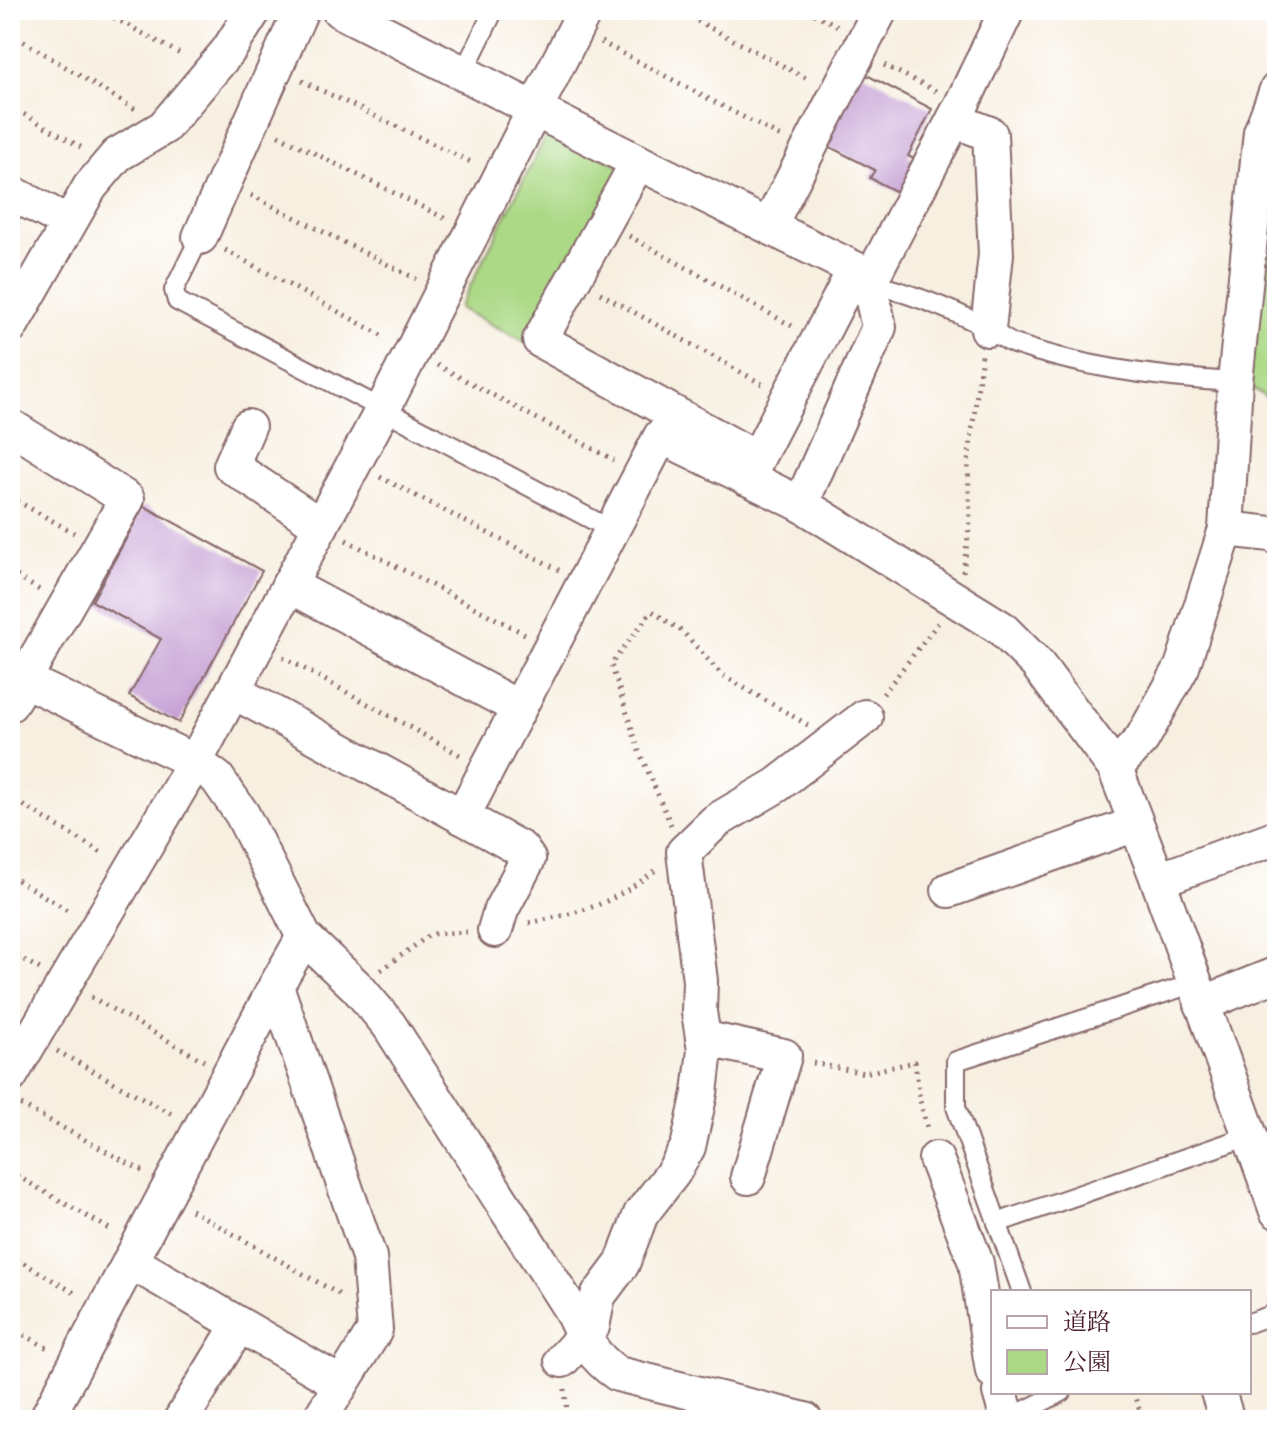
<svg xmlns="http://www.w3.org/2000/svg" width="1287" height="1430" font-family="'Libre Bodoni','Noto Serif JP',serif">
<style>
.green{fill:#acd986;stroke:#7b7c58;stroke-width:2}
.building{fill:#c59fd4}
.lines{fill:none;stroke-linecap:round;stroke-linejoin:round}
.service-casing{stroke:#87686a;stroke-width:22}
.minor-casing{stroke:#87686a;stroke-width:38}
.path{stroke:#87686a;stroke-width:5;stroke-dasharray:2 6;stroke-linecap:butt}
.service{stroke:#fff;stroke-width:18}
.minor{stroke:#fff;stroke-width:34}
</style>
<rect width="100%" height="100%" fill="#fff"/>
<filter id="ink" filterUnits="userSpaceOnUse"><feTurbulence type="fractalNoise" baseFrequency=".0125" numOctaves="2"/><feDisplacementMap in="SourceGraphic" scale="16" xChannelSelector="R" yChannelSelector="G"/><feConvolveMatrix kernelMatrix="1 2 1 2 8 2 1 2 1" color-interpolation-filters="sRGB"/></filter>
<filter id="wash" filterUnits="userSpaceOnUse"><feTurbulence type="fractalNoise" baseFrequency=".006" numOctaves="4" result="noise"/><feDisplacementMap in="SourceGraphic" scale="32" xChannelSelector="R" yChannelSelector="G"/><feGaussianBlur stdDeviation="1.8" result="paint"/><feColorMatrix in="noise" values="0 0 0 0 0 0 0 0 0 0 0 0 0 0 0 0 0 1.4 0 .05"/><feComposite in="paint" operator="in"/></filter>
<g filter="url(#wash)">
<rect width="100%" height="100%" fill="#f7efe0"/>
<g class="green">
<path d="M549 130 622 167 531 345 459 308Z"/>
<path d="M1277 132V405L1246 384Z"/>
</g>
<g id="blocks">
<g class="building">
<path d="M861 72 932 109 908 156 918 161 901 194 870 178 875 170 824 144Z"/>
<path d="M144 506 262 571 179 723 129 696 161 639 92 601Z"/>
</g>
</g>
</g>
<g filter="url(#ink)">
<use href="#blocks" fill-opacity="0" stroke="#87686a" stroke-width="2"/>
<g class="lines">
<g class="service-casing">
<g id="service">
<path d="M463 73 494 10"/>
<path d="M200 237 174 290 177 301 612 530"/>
<path d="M869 283C910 293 950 309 988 328 997 333 1004 340 1014 344 1084 368 1161 378 1235 382"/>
<path d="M997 1223 1249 1136"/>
<path d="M1022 1292 956 1107V1061L1195 983"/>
<path d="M1249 1323 1277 1313"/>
<path d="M1006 1420 1062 1392"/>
</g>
</g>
<g class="minor-casing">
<g id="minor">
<path d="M339 10 638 162 855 269 869 283 879 327 801 504 1001 628 1037 664 1115 768 1158 880 1277 1211"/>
<path d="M954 120 990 134 996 254 988 329"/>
<path d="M638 162 540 340 746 453"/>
<path d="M10 192 69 223"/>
<path d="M769 226 880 10"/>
<path d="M200 237 301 10"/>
<path d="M869 283 962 104 1007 10"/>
<path d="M10 327 90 187 117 155 164 127 228 51 254 10"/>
<path d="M10 426 127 499 10 704"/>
<path d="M248 427 231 466 321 526"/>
<path d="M747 478 855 269"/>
<path d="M1226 529 1271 534 1277 537"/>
<path d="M289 585 519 708"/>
<path d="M10 673 195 762 217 778 242 814 304 937 358 988 389 1025 571 1310C584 1338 591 1356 618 1374L805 1420"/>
<path d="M233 691 521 849 528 859 501 910 495 930"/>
<path d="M1115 768 1142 739 1182 667 1226 529 1235 382 1261 132 1277 90"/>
<path d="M462 817 661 436 801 504"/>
<path d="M1158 880 1277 837"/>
<path d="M949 890 1136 824"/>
<path d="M304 937 276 986 369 1257 375 1330 319 1420"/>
<path d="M1202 1004 1277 974"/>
<path d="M703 1038 784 1056 748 1177"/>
<path d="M10 1076 195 762 383 409 585 10"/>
<path d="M936 1159 976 1263 993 1371"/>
<path d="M130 1261 341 1384"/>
<path d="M562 1360 592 1327 598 1296 622 1264 641 1214 673 1173 688 1147 700 1093 705 1050 699 1012 700 981 684 852 716 821 777 785 865 717"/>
<path d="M1000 1392 1008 1419"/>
<path d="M1218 1392 1227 1420"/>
<path d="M46 1420 276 986"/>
<path d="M181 1420 239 1325"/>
</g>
</g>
<g class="path">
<path d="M100 10 184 56"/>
<path d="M676 10 810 80"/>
<path d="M807 10 838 26"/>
<path d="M10 33 136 110"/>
<path d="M601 42 783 138"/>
<path d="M884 65 936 91"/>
<path d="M302 81 473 163"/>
<path d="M10 106 84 149"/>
<path d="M278 135 448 220"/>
<path d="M251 195 416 279"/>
<path d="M629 236 792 326"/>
<path d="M225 250 385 337"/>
<path d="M600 293 762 384"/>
<path d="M437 365 614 460"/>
<path d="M380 477 559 570"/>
<path d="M10 497 74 533"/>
<path d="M346 540 525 634"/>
<path d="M10 572 41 591"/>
<path d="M963 572 970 522 968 462 982 355"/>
<path d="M283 657 460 755"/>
<path d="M883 694 938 623"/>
<path d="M10 797 105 855"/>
<path d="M671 825 639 751 611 664 652 611 683 632 722 675 808 725"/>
<path d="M10 876 71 912"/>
<path d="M529 923C586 911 609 906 657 869"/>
<path d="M10 952 40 969"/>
<path d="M381 970 431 934 467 932"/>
<path d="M91 997 204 1061"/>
<path d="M57 1051 175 1116"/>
<path d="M813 1063 864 1073 915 1062 920 1101 928 1131"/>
<path d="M21 1105 146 1173"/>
<path d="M10 1172 113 1231"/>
<path d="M191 1210 342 1296"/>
<path d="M10 1255 78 1295"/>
<path d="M10 1327 51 1350"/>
<path d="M565 1389 568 1420"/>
<path d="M1133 1392 1143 1420"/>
</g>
<use href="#service" class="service"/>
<use href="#minor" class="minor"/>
</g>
</g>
<rect width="1287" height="1430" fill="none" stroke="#fff" stroke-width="40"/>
<rect x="991" y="1290" width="260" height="104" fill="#ffffff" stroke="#b7a5aa" stroke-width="2"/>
<rect x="1007" y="1316" width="40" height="12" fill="#ffffff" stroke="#b7a5aa" stroke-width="2"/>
<text x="1063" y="1330" font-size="24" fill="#4a1f2b">道路</text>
<rect x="1007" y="1350" width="40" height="24" fill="#acd986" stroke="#b7a5aa" stroke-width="2"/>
<text x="1063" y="1370" font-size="24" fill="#4a1f2b">公園</text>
</svg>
